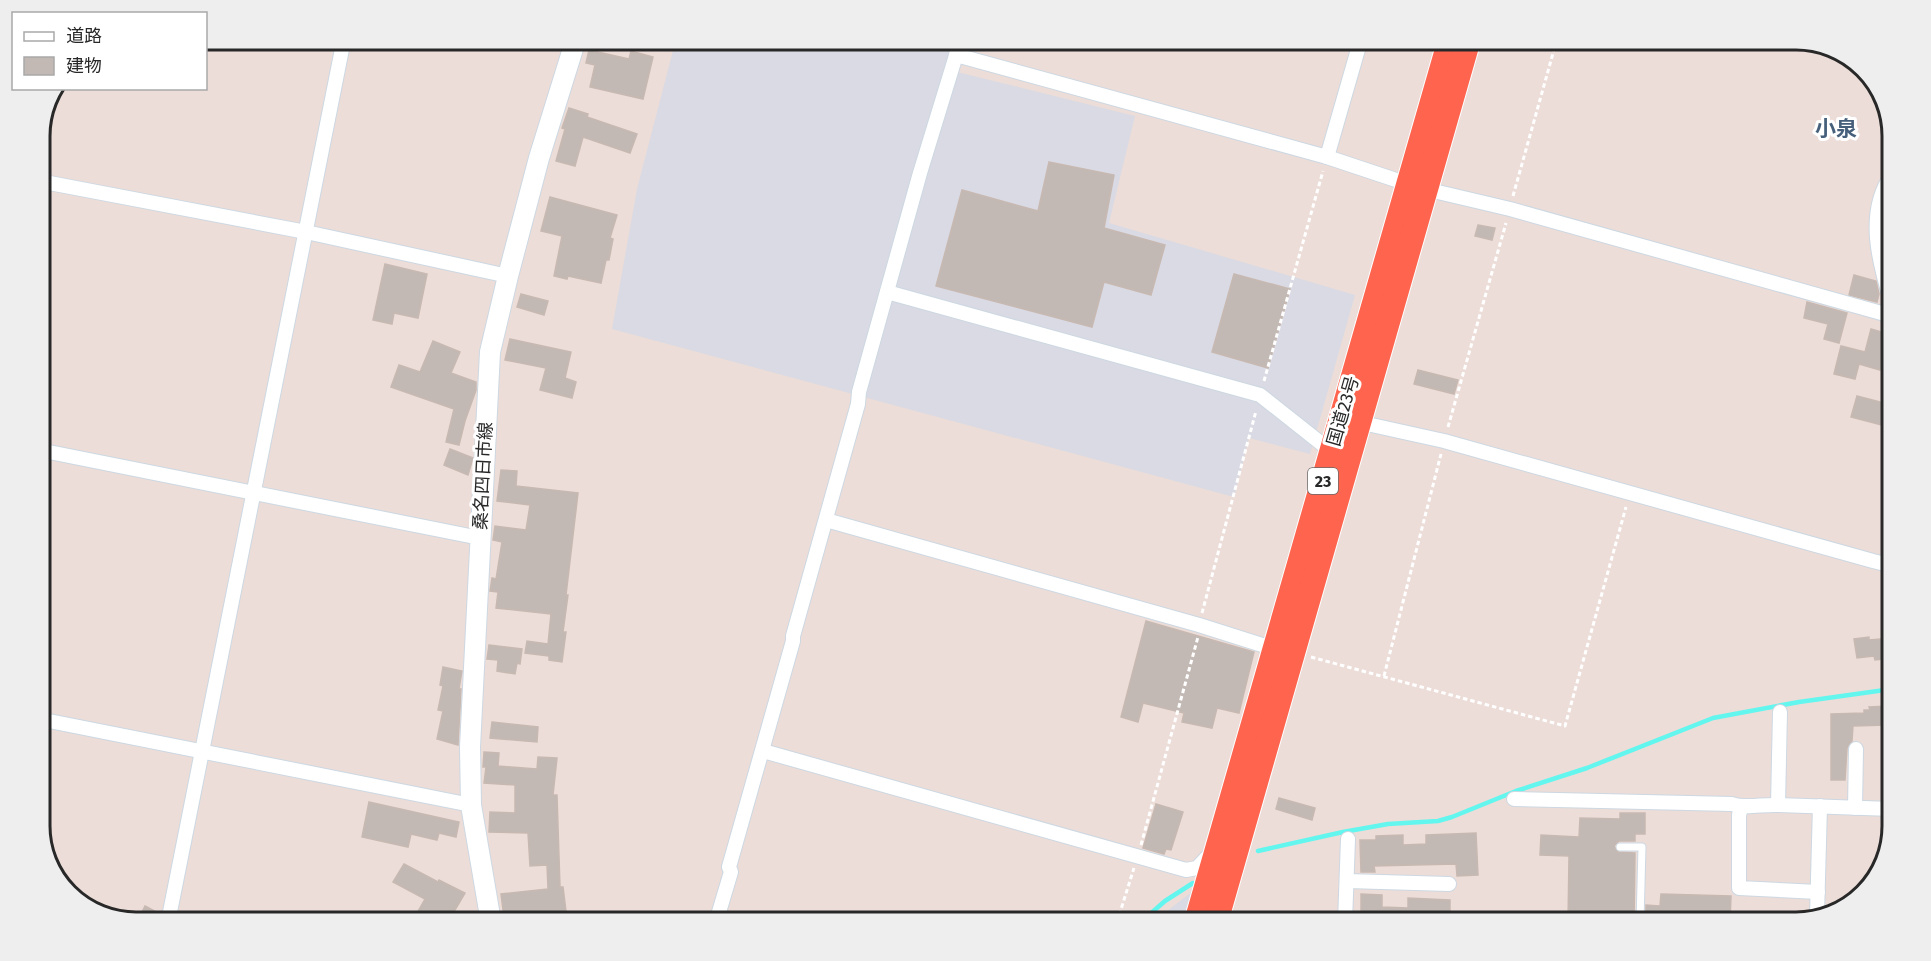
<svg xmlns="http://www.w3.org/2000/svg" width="1931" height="961" font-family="'Fira Sans','Noto Sans JP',sans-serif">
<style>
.industrial{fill:#d9dae3}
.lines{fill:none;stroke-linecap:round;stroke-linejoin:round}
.stream{stroke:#62f6ef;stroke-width:4.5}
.building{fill:#c3b9b4;stroke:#c7b9b2;stroke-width:1.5}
.lane-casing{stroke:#cdd8e2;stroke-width:9}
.street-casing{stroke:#cdd8e2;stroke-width:16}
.secondary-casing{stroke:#cdd8e2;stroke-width:22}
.highway-casing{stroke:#fff;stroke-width:26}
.path{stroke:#fff;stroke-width:3;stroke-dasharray:4.5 3;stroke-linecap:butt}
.lane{stroke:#fff;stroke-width:7}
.street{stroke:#fff;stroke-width:14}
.secondary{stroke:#fff;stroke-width:20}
.highway{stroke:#ff644f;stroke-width:24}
.labels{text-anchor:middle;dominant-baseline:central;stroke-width:6;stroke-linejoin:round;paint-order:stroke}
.shield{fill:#fff;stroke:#686868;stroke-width:1.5}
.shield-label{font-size:16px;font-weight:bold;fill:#282828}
.street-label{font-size:18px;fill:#282828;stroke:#fff}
.quarter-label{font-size:21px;font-weight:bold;fill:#46607b;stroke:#fff}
.rim{fill:none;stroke:#282828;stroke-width:3}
</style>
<rect width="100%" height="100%" fill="#ecddd8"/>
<g class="industrial">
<path d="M676 39H953L949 70 1135 116 1109 223 1355 295 1310 454 1249 438 1234 497 612 329 637 189Z"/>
<path d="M1193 891 1184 922H1153Z"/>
</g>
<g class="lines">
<g class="stream">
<path d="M1258 851 1343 832 1388 824 1438 821 1452 817 1516 791 1587 768 1713 718 1799 702 1892 689"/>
<path d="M1141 922 1165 901 1193 883"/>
</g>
</g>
<g class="building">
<path d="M589 50 629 59 631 51 653 57 643 99 590 87 595 65 586 63Z"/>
<path d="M569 108 588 114 587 117 637 134 630 153 583 137 575 166 556 161 565 129 562 128Z"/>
<path d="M1049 162 1114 175 1104 228 1165 245 1151 295 1104 282 1092 327 936 286 962 190 1038 211Z"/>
<path d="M550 197 617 215 610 238 613 239 609 260H606L601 283 568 276 567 279 554 276 562 236 541 231Z"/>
<path d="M1478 225 1495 228 1492 240 1475 236Z"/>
<path d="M385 264 427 274 418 318 394 313 392 324 373 320Z"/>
<path d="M1234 274 1290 289 1268 368 1212 352Z"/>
<path d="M1854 275 1876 281 1879 294 1877 302 1849 295Z"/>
<path d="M521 294 548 301 544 315 517 307Z"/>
<path d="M1807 302 1847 313 1839 343 1824 339 1828 324 1804 318Z"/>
<path d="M1871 329 1892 335V352L1885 351 1880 370 1859 364 1855 379 1834 374 1841 346 1865 352Z"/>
<path d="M510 339 571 352 565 378 576 382 572 398 540 390 546 368 505 360Z"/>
<path d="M433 341 460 352 451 373 476 382V390L465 421 459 445 446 442 454 409 391 387 399 365 420 372Z"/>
<path d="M1418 370 1458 380 1454 394 1414 384Z"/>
<path d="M1857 396 1888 404 1882 425 1851 417Z"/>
<path d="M450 449 473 458 468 475 444 465Z"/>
<path d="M501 470 517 471 516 486 578 493 566 595H568L563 632H566L562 662 549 660V656L525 653 527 641 548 644 551 614 496 608 498 592 490 591 492 578 496 579 502 542 493 540 495 526 526 530 530 505 497 501Z"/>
<path d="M1146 621 1254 652 1239 713 1217 708 1212 728 1182 722 1184 713 1143 703 1138 722 1121 717Z"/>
<path d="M1869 637V640L1892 638V658L1875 660 1874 656 1857 658 1854 639Z"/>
<path d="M489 645 522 649 520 664 517 663 515 674 497 671 498 660 487 659Z"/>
<path d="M443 667 462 671 459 689H461L458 745 437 739 443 711 438 710 443 686 440 685Z"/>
<path d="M1889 706V720H1887V725L1853 726 1852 741 1847 748 1845 780H1831V714L1864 713V710H1870L1869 707Z"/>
<path d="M492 722 538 727 537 742 490 738Z"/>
<path d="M484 752 499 753 498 766 537 769 538 757 557 758 553 795H557L560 887H563L566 911 504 918 501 894 548 889 547 865 530 866 528 833 489 832 490 812 515 813V785L484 783 486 767H483Z"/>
<path d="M1279 798 1315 808 1312 820 1276 809Z"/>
<path d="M369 802 459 822 456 837 439 833 437 840 411 834 408 847 362 837Z"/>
<path d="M1156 804 1183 812 1171 850 1166 849 1164 854 1143 848Z"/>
<path d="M1620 813H1645V834H1635V841H1619L1614 846 1618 852 1635 853 1634 922H1568L1569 856 1540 855 1541 835 1579 837 1580 818 1620 819Z"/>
<path d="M1476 833 1478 875 1457 876 1456 864 1374 866 1375 872H1361L1360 840H1376V836L1403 835V845L1426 844V835Z"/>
<path d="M404 864 438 882 439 880 465 893 448 922H412L425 899 393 882Z"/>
<path d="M1361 894 1382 895V907L1408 908V898L1450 900V914H1441V922H1361Z"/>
<path d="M1661 894 1731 896 1730 922H1646V905L1660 906Z"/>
<path d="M145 906 160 914 159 922H147L139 918Z"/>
</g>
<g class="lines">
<g class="lane-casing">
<path id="lane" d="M1620 847H1642L1640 922"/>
</g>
<g class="street-casing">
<g id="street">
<path d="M956 55 1327 157 1408 184"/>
<path d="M1327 157 1361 39"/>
<path d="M1892 175C1865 212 1879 263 1892 304"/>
<path d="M39 181 306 232 508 276"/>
<path d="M1425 189 1510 209 1892 316"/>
<path d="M887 292 1260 395 1332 452"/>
<path d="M1358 422 1444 441 1873 561 1881 563 1892 561"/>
<path d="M39 450 480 538"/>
<path d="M826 520 1199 625 1275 649"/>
<path d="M39 719 471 805"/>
<path d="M763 751 1186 870 1197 868 1212 852"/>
<path d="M1514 799 1732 804C1745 809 1763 804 1778 805 1816 806 1854 808 1892 809"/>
<path d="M1778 805 1780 712"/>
<path d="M1741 808 1739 815V888L1818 892"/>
<path d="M1855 808 1856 749"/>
<path d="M1347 881 1449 884"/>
<path d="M1817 915 1820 806"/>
<path d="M168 922 344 39"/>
<path d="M716 922 731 872 729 867 793 641V636L858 404 859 392 920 173 961 39"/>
<path d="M1345 922 1348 839"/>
</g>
</g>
<g class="secondary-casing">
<path id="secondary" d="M491 922 471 805 470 747 490 352 508 276 539 158 576 39"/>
</g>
<g class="highway-casing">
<g id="highway">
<path d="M1196 922 1450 39"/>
<path d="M1216 922 1469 39"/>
</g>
</g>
<g class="path">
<path d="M1513 196 1557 39"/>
<path d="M1264 381 1323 171"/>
<path d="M1448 427 1506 223"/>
<path d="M1202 613 1256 411"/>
<path d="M1311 657 1565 726 1626 507"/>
<path d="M1384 676 1441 454"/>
<path d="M1141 845 1198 637"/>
<path d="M1117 922 1134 868"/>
</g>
<use href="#lane" class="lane"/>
<use href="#street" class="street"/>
<use href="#secondary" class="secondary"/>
<use href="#highway" class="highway"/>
</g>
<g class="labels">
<rect class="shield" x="1308" y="468" width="30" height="26" rx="4.5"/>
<g class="shield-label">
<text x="1323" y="481">23</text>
</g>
<g class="street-label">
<text transform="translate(1343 411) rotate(-74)">国道23号</text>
<text transform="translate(483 476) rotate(-87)">桑名四日市線</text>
</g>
<g class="quarter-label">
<text x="1836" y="129">小泉</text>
</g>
</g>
<path d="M0 0H1931V961H0ZM136 50H1796A86 86 0 0 1 1882 136V826A86 86 0 0 1 1796 912H136A86 86 0 0 1 50 826V136A86 86 0 0 1 136 50Z" fill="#eee" fill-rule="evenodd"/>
<path class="rim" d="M136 50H1796A86 86 0 0 1 1882 136V826A86 86 0 0 1 1796 912H136A86 86 0 0 1 50 826V136A86 86 0 0 1 136 50Z"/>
<rect x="12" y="12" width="195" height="78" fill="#ffffff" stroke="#a9a9a9" stroke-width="1.5"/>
<rect x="24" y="32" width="30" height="9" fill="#ffffff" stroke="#a9a9a9" stroke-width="1.5"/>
<text x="66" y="42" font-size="18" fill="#282828">道路</text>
<rect x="24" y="57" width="30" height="18" fill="#c3b9b4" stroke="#a9a9a9" stroke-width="1.5"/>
<text x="66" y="72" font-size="18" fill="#282828">建物</text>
</svg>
